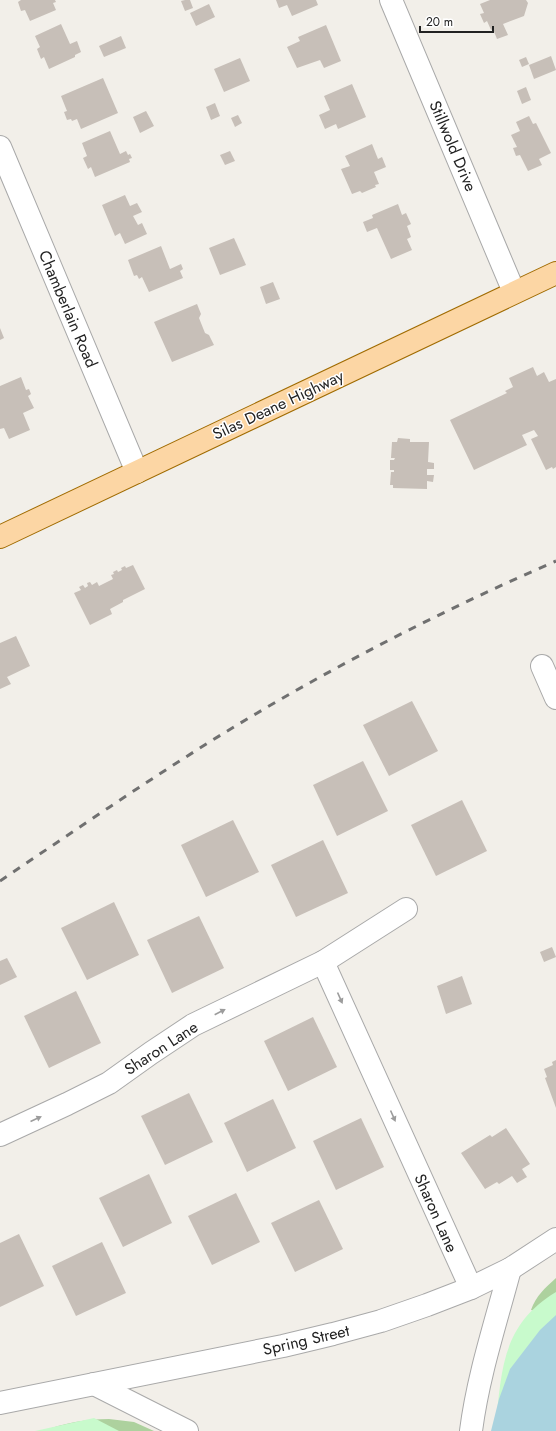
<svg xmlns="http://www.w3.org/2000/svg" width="556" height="1431" font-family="Jost,sans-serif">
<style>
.forest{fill:#add19e}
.park{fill:#c8facc}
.water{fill:#aad3df}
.building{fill:#c7bfb8}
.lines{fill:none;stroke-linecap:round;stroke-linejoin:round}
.minor-casing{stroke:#a9a9a9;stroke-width:24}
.major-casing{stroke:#a06b00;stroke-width:24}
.minor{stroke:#fff;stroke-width:22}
.major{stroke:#fcd6a4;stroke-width:22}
.rail{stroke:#707070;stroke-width:3;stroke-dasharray:8 8;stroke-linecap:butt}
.oneway{fill:#9c9c9c}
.labels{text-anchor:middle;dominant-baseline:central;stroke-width:3;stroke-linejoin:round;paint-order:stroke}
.street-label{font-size:16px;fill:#222;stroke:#fff}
</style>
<rect width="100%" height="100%" fill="#f2efe9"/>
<g class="forest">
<path d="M556 1278V1315L531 1310C536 1296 545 1288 556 1278Z"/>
<path d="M109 1419 134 1422 154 1431H43C64 1423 86 1419 109 1419Z"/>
</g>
<g class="park">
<path d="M556 1292V1431H495C502 1372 500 1326 556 1292Z"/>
<path d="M94 1418 119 1431H35Z"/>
</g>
<path class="water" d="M556 1315V1431H491L499 1399 510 1369 540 1330Z"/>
<g class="building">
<path d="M21 0H55L56 2 53 3 56 10 30 21 25 10 21 11 18 2Z"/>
<path d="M185 0H190L193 8 185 11 181 1Z"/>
<path d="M276 0H316L318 5 292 16 287 5 279 8Z"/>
<path d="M490 0H526L528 3 524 16 503 24 508 35 497 39 493 29 491 30 487 21 484 23 480 14 484 13 480 4Z"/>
<path d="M209 4 215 17 196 26 190 13Z"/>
<path d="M61 24 70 44 77 41 81 52 75 55V57L49 69 44 57 41 59 37 49 40 47 35 36Z"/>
<path d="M326 25 341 61 324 68 320 60 297 68 287 47 300 41 298 37Z"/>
<path d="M121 36 126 48 104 57 99 46Z"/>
<path d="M551 56 556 70 534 79 529 65Z"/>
<path d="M526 57 529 64 522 67 519 60Z"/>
<path d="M240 58 250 81 224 92 214 69Z"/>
<path d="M103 78 118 113 81 129 77 119 72 121 71 119 67 120 64 112 67 111 61 96Z"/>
<path d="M352 84 366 117 338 129 336 124 325 129 319 115 330 110 324 96Z"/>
<path d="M526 87 531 100 522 104 517 91Z"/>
<path d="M215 103 220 116 211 120 206 107Z"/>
<path d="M146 111 154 126 140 133 133 117Z"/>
<path d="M238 115 242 123 235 127 231 118Z"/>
<path d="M529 116 533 124 536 123 551 153 539 159 542 165 528 171 520 155 516 156 513 148 517 147 511 135 520 131 516 122Z"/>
<path d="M110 131 120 154 126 151 128 155 130 154 132 158 129 159 130 162 95 177 91 167 88 169 83 158 87 156 82 143Z"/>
<path d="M372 144 378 159 382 157 386 167 374 172 379 184 375 185 376 187 362 193 360 191 352 194 341 169 350 166 345 156Z"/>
<path d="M230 151 235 161 225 165 220 155Z"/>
<path d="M125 195 130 206 137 203 142 212 133 216 138 225 142 223 147 234 125 244 120 233 115 236 102 205Z"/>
<path d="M398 204 402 215 406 213 411 224 407 226 411 237 407 239 412 250 391 259 377 228 367 232 363 222 373 218 372 215Z"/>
<path d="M234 238 246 265 220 275 209 248Z"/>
<path d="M161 246 170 269 181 264 183 269 180 271 183 278 149 292 142 277 139 279 137 275 134 276 128 260Z"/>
<path d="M273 282 280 299 266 304 260 287Z"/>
<path d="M197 304 201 314 199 318 205 333 209 335 214 345 172 362 154 322Z"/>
<path d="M0 328 4 338 0 340Z"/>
<path d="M533 367 537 376 544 372 549 382 556 379V467L553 469 552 467 546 470 531 439 538 436 534 430 522 435 527 445 474 470 450 420 507 393 505 391 513 387 509 378Z"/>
<path d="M21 377 26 390 29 389 31 394 28 396 34 408 23 413 30 430 9 439 4 428 0 429V386Z"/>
<path d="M398 438 410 439V442H429L428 462 434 463V469H427V475H434L433 482 427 481V489L393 488V485H390L391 472H394V470H390V460H394L395 458H391L392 442H397Z"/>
<path d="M133 565 145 589 123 600V602L110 609 112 614 90 625 74 593 81 590 79 587 83 585 85 588 88 586 87 583 90 582 92 585 97 582 99 586 113 579 111 575 114 574 113 572 117 570 118 572 122 570 121 568 125 566 126 568Z"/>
<path d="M16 636 30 666 7 677 11 684 0 689V643Z"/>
<path d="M412 701 438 751 389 776 363 725Z"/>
<path d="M363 761 388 811 337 836 313 785Z"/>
<path d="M462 800 487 851 436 876 411 825Z"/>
<path d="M233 820 259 872 206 897 181 845Z"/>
<path d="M323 840 348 893 296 917 271 865Z"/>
<path d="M114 902 139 955 87 980 61 928Z"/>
<path d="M199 916 224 968 172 993 147 940Z"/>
<path d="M552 947 556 957 544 962 540 952Z"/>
<path d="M7 958 17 977 0 985V961Z"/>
<path d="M462 976 472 1004 446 1014 437 986Z"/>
<path d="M76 991 101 1043 49 1068 24 1016Z"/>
<path d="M313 1017 337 1067 288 1091 264 1041Z"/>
<path d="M556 1060V1108L545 1078 547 1077 544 1069 553 1065 552 1062Z"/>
<path d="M189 1093 213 1142 165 1165 141 1116Z"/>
<path d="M273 1099 296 1148 247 1172 224 1123Z"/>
<path d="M361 1118 384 1167 336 1190 313 1141Z"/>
<path d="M506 1128 530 1164 522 1169 527 1177 517 1183 512 1176 499 1184 497 1182 485 1189 461 1153 490 1135 492 1137Z"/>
<path d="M149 1174 172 1223 123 1247 99 1198Z"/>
<path d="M236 1193 260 1242 212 1265 188 1216Z"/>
<path d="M319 1200 343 1249 295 1272 271 1223Z"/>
<path d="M19 1234 44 1286 0 1307V1243Z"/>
<path d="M102 1242 126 1293 76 1316 52 1266Z"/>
</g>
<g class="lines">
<g class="minor-casing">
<g id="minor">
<path d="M391 0 514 292"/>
<path d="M0 147 137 472"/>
<path d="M542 666 556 698"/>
<path d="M323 962 471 1288"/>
<path d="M0 1135 67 1104 109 1083 151 1053 193 1025 323 962 406 909"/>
<path d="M94 1384 187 1431"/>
<path d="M0 1403 283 1346 333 1334 381 1321 427 1305 471 1288 510 1269 556 1239"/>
<path d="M471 1431C478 1376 496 1322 510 1269"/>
</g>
</g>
<g class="major-casing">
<path id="major" d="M0 537 556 273"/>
</g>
<use href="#minor" class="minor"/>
<use href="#major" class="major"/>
<path class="rail" d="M0 881C74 831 148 780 224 733 330 668 441 611 556 561"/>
</g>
<defs><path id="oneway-solid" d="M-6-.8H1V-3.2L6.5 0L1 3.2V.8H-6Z"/></defs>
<g class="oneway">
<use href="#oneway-solid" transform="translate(340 998) rotate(66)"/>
<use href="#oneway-solid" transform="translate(220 1012) rotate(-27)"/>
<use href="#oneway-solid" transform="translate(393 1116) rotate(66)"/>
<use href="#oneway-solid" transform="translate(36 1119) rotate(-24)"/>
</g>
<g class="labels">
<g class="street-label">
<text transform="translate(453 146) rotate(67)">Stillwold Drive</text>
<text transform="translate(68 309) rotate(67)">Chamberlain Road</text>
<text transform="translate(278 405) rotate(-25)">Silas Deane Highway</text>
<text transform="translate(161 1048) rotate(-33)">Sharon Lane</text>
<text transform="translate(436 1213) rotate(66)">Sharon Lane</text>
<text transform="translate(306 1340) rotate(-13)">Spring Street</text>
</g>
</g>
<path d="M420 26v6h73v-6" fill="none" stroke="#222222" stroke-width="2"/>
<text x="426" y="26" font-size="12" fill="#222222" stroke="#ffffff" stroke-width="3" paint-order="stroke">20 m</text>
</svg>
